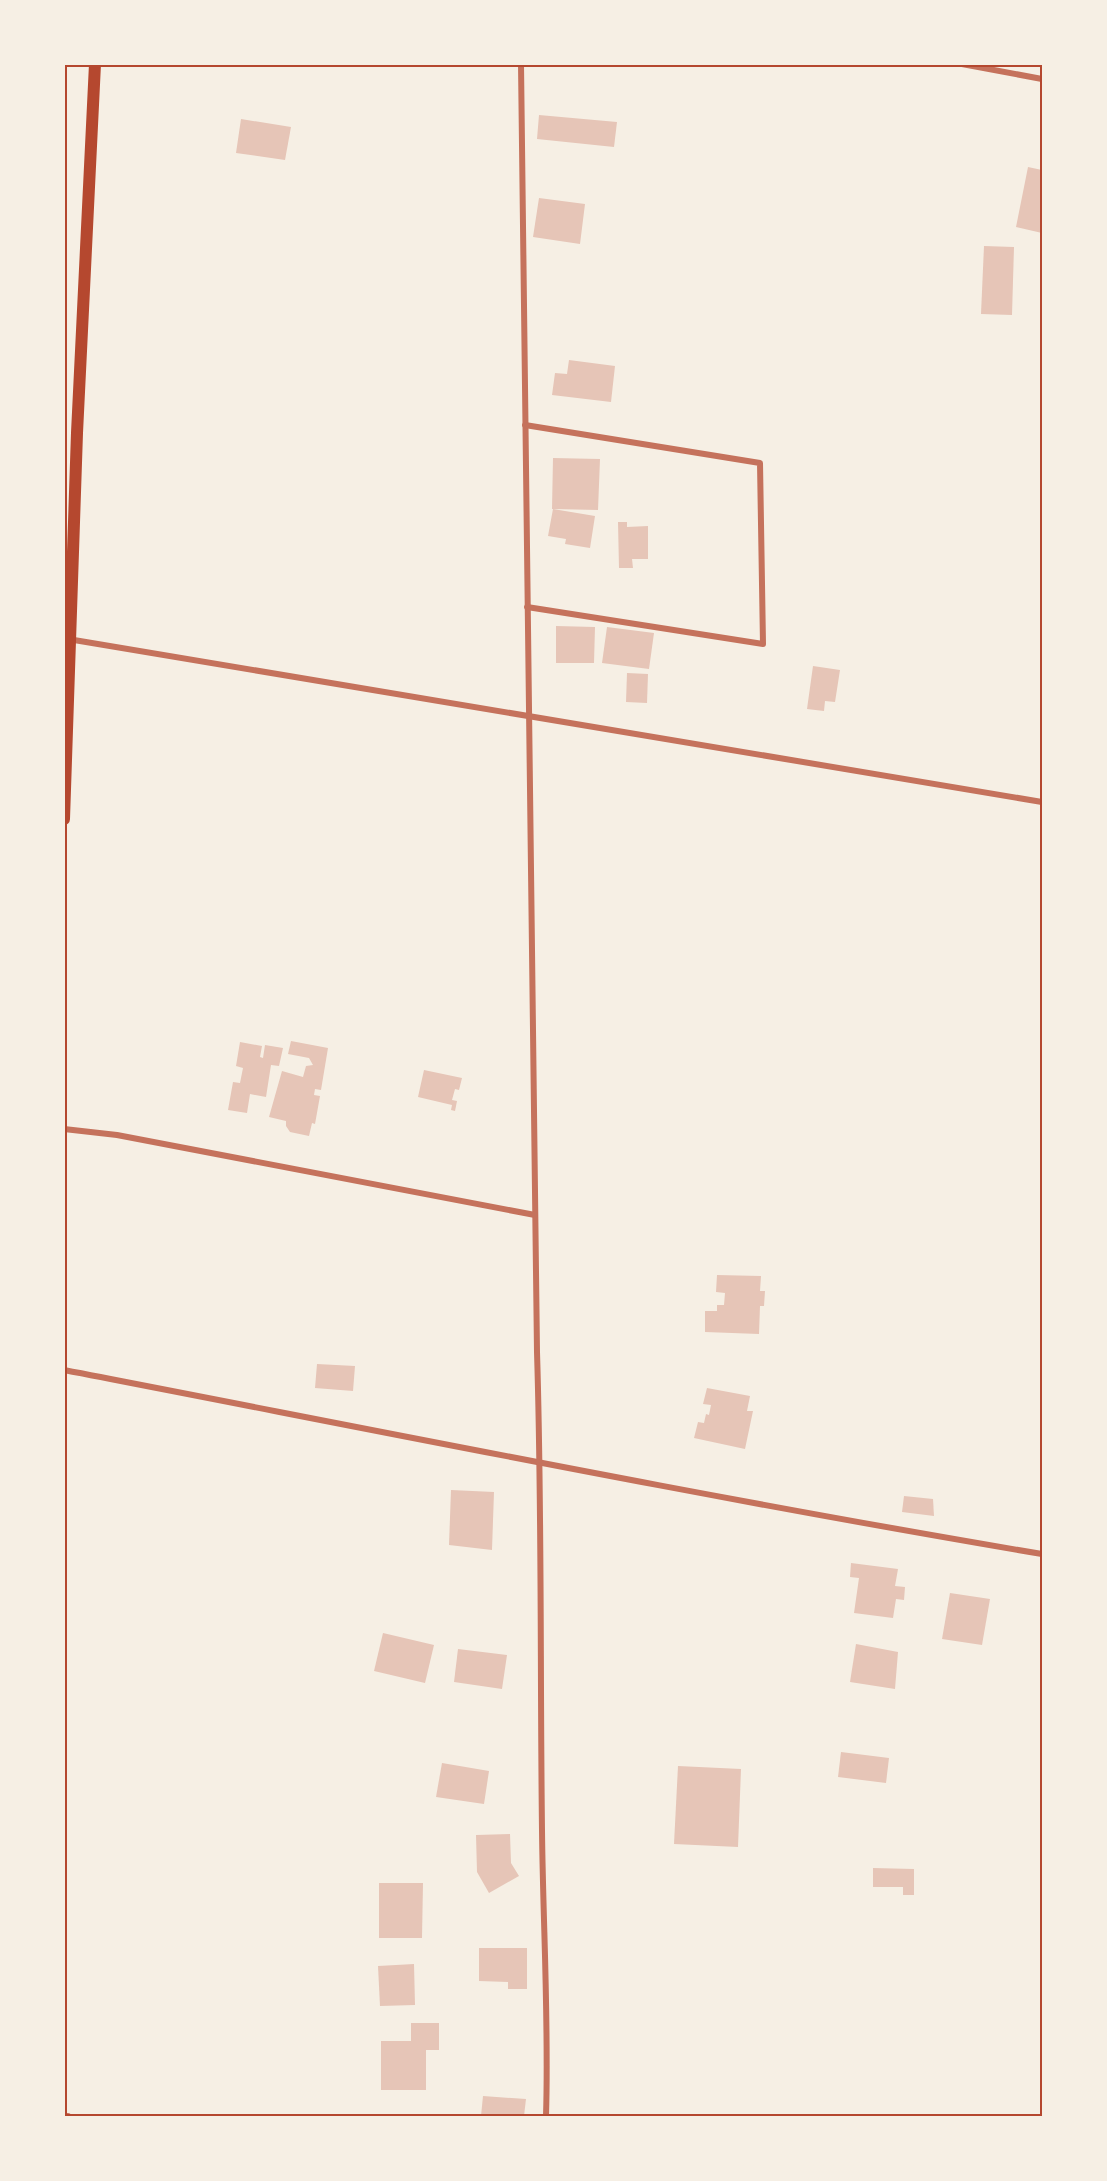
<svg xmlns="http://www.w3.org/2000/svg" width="1107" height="2181" font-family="'Space Grotesk',sans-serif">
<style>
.building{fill:#e6c5b7}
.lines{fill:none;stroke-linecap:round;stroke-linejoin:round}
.minor{stroke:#c5725c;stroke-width:6}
.secondary{stroke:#b5482f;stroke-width:12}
.neatline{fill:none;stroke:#b5482f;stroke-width:2}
</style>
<rect width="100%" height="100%" fill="#f6efe4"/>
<g class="building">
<path d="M539 115 617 122 614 147 537 139Z"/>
<path d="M241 119 291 127 285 160 236 153Z"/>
<path d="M1028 167 1042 170V233L1016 227Z"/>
<path d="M539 198 585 204 580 244 533 237Z"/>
<path d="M984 246 1014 247 1012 315 981 314Z"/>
<path d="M569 360 615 366 611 402 552 395 555 373 567 374Z"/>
<path d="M553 458 600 459 598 510 553 509 595 516 590 548 565 544 566 539 548 536 553 509H552Z"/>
<path d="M618 522H627V527L648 526V559H632L633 568H619Z"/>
<path d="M556 626 595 627 594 663H556Z"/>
<path d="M607 627 654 633 649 669 602 663Z"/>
<path d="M813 666 840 670 835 702 825 701 824 711 807 709Z"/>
<path d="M627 673 648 674 647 703 626 702Z"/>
<path d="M291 1041 328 1048 321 1090 315 1089 314 1095 320 1096 315 1124 312 1123 309 1136 290 1132 286 1126V1121L269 1117 282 1071 303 1077 306 1066 313 1065 309 1058 288 1054Z"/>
<path d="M240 1042 262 1046 260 1057 263 1058 265 1045 283 1048 279 1066 271 1065 266 1097 250 1094 247 1113 228 1110 233 1082 240 1083 243 1068 236 1066Z"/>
<path d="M424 1070 462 1078 459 1090 455 1089 452 1100 457 1101 455 1111 451 1110 452 1105 418 1097Z"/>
<path d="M717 1275 761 1276 760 1291H765L764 1306H760L759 1334 705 1332V1311H717V1305H724L725 1293 716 1292Z"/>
<path d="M317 1364 355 1366 353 1391 315 1388Z"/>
<path d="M707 1388 750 1396 747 1411H753L745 1449 694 1438 698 1422 704 1423 706 1414 709 1415 711 1405 703 1404Z"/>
<path d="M451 1490 494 1492 492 1550 449 1545Z"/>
<path d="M904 1496 933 1499 934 1516 902 1512Z"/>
<path d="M851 1563 898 1569 895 1586 905 1587 904 1600 896 1599 893 1618 854 1613 859 1578 850 1577Z"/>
<path d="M950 1593 990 1599 982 1645 942 1639Z"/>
<path d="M383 1633 434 1645 425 1683 374 1671Z"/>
<path d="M856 1644 898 1652 895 1689 850 1682Z"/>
<path d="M458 1649 507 1655 502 1689 454 1682Z"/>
<path d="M841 1752 889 1758 886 1783 838 1777Z"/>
<path d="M442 1763 489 1771 484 1804 436 1797Z"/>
<path d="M678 1766 741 1769 738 1847 674 1844Z"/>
<path d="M510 1834 511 1863 519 1876 489 1893 477 1872 476 1835Z"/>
<path d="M873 1868 914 1869V1895H903V1887H873Z"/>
<path d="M379 1883H423L422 1938H379Z"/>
<path d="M479 1948H527V1989H508V1982L479 1981Z"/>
<path d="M414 1964 415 2005 380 2006 378 1966Z"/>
<path d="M411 2023H439V2050H426V2090H381V2041H411Z"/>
<path d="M483 2096 526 2099 524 2116H481Z"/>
</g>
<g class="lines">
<g class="minor">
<path d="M521 64 537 1352C542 1511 540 1670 542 1830 543 1925 549 2021 546 2116"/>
<path d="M962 64 1042 79"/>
<path d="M525 425 760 463 763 644 527 607"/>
<path d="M68 639 1042 802"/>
<path d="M64 1129 117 1135 535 1215"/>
<path d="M64 1370C390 1433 715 1499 1042 1554"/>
<path d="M64 2116H68"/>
</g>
<path class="secondary" d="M64 819 77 433 95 64"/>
</g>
<rect width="1107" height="2181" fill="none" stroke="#f6efe4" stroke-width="132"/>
<rect x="66" y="66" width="975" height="2049" class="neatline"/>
</svg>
